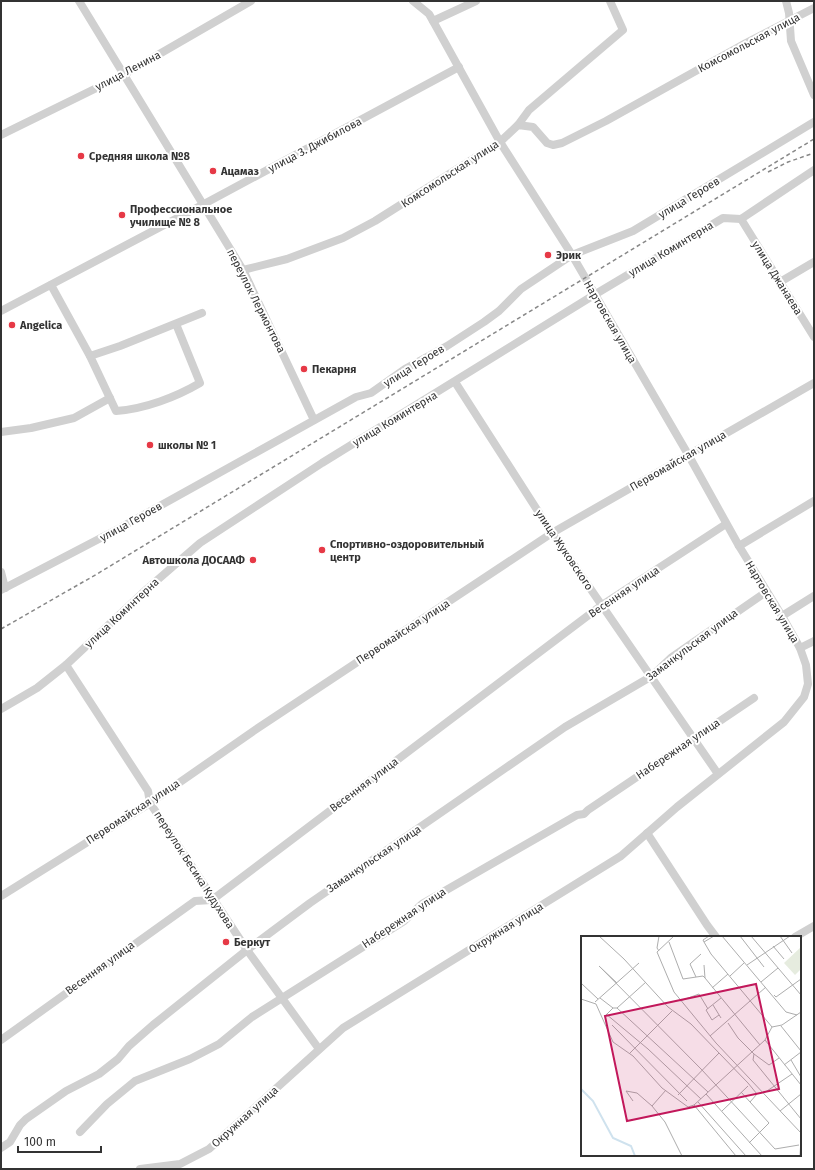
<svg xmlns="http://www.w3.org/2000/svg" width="815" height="1170" viewBox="0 0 815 1170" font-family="'Fira Sans',sans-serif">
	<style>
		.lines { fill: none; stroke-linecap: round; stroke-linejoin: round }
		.minor { stroke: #d0d0d0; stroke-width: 8 }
		.rail { stroke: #888; stroke-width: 1.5; stroke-dasharray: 4 3; stroke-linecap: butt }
		.poi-dot { fill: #e63946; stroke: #fff; stroke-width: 1.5 }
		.labels { text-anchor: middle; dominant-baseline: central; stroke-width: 4; stroke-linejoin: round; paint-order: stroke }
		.street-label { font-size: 11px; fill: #333; stroke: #fff }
		.poi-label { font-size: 11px; font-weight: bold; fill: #333; stroke: #fff; text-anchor: start }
		.inset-river { fill: none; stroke: #cfe2ee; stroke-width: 2 }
		.inset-road { fill: none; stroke: #adadad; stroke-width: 1 }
		.view { fill: #c2185b; fill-opacity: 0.15; stroke: #c2185b; stroke-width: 2 }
		.inset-edge { fill: none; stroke: #333; stroke-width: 2 }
	</style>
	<rect width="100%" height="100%" fill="#fff"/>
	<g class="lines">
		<g class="minor">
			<path d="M79,1L243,270L314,420"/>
			<path d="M786,1L789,13L791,41L814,95"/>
			<path d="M433,21L476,1"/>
			<path d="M518,125L529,110L623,30L610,1"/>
			<path d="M1,135L123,75L251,1"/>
			<path d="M741,219L814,337"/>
			<path d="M243,270L287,259L343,238L375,221L500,142L518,125L533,127L547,143L553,145L562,143L606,121L746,43L814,8"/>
			<path d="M780,282L814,262"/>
			<path d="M51,285L90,356L116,411C145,409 176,397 200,383L176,324"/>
			<path d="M1,311L204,204L459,67"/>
			<path d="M90,356L120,346L202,313"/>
			<path d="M455,382L552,533L718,774"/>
			<path d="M1,432L31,428L74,418L110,398"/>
			<path d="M739,546L814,501"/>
			<path d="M1,572L5,588"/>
			<path d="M1,590L120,528L356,397L371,393L405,369L447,346L484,322L499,311L521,289L572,255L633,231L814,122"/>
			<path d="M782,616L814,596"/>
			<path d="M800,648L814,641"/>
			<path d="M66,665L148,791L150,803L247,950L319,1049"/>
			<path d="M1,709L37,688L66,665L147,589L200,543L322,463L594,295L723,218L741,219L814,170"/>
			<path d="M647,833L707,925L716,937"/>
			<path d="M1,896L150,803L255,730L552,533L814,383"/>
			<path d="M795,937L814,926"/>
			<path d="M1,1040L195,901L212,900L602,605L726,524"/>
			<path d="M80,1132L107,1104L135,1081L190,1059L219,1044L252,1017L404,921L422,904L577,815L584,814L588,810L754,698"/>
			<path d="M1,1148L10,1142L20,1125L26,1119L66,1091L99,1074L118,1059L129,1046L153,1025L247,950L310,903L565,727L652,676L672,657L766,592"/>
			<path d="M140,1169L180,1164L209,1149L343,1028L621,856L677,807L784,722L804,697L808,684L806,665L800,648L782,616L739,546L689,456L572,255L500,142L433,21L429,14L413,1"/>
		</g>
		<g class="rail">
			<path d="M768,172L788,162L814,153"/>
			<path d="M1,629L97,574L814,139"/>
		</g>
	</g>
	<g class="poi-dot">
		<circle cx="81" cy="156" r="4"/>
		<circle cx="213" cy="171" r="4"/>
		<circle cx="122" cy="215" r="4"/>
		<circle cx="548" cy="255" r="4"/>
		<circle cx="12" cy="325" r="4"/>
		<circle cx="304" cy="369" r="4"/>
		<circle cx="150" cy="445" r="4"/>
		<circle cx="322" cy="550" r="4"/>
		<circle cx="253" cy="560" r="4"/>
		<circle cx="226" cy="942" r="4"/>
	</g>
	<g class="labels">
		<g class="street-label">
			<text transform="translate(749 43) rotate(-28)">Комсомольская улица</text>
			<text transform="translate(128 71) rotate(-28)">улица Ленина</text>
			<text transform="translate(315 145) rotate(-28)">улица З. Джибилова</text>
			<text transform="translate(450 174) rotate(-33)">Комсомольская улица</text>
			<text transform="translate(689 198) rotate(-31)">улица Героев</text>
			<text transform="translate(671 249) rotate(-31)">улица Коминтерна</text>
			<text transform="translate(777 278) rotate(58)">улица Джанаева</text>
			<text transform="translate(256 301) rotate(63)">переулок Лермонтова</text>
			<text transform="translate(610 322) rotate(60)">Нартовская улица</text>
			<text transform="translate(414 366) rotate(-32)">улица Героев</text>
			<text transform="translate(395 419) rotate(-31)">улица Коминтерна</text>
			<text transform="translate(678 461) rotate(-30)">Первомайская улица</text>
			<text transform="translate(131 522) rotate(-29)">улица Героев</text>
			<text transform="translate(564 550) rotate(56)">улица Жуковского</text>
			<text transform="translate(624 592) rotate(-34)">Весенняя улица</text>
			<text transform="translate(772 602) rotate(59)">Нартовская улица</text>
			<text transform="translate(122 613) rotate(-43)">улица Коминтерна</text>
			<text transform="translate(403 632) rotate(-33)">Первомайская улица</text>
			<text transform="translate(692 645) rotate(-37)">Заманкульская улица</text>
			<text transform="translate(678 749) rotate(-34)">Набережная улица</text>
			<text transform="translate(364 785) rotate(-37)">Весенняя улица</text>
			<text transform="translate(133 812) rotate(-33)">Первомайская улица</text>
			<text transform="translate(374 859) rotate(-34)">Заманкульская улица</text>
			<text transform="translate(194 870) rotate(57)">переулок Бесика Кудухова</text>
			<text transform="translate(404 918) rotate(-34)">Набережная улица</text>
			<text transform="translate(506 928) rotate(-32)">Окружная улица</text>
			<text transform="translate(100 968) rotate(-36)">Весенняя улица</text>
			<text transform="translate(245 1117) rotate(-42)">Окружная улица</text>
		</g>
		<g class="poi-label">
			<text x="89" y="156">Средняя школа №8</text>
			<text x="221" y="171">Ацамаз</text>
			<text x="130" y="209">Профессиональное<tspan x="130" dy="13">училище № 8</tspan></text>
			<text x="556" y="255">Эрик</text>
			<text x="20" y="325">Angelica</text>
			<text x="312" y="369">Пекарня</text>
			<text x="158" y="445">школы № 1</text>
			<text x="330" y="544">Спортивно-оздоровительный<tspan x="330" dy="13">центр</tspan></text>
			<text x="245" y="560" text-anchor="end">Автошкола ДОСААФ</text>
			<text x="234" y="942">Беркут</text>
		</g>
	</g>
	<g transform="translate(581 936)">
		<rect width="220" height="220" fill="#fff"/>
		<path d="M220,11V33L214,39L203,27Z" fill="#e6ecdf"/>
		<path class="inset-river" d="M0,153L12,165L32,202L50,210L54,220"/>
		<path class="inset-road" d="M18,0L43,23L87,71L110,88L167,147L176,158L169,166M78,0L76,12L78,15M93,0L76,16L93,56L135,107L220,197M128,0L122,4L123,6L133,0M141,0L205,76L216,79M159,0L183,31M170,0L220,59M199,0L211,17M88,6L102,43L122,40L124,42M123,6L130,18L191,91M192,10L203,23M123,29L124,42M166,29L209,0M149,40L163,27M115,41L109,28L120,18M124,42L179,109M180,46L197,32M36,47L18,30L121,134L194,213M1,48L17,63M131,52L147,38M193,59L195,61L220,43M19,62L32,72M0,63L15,68L32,106L52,120L81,152L107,171L113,169L184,104L191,91M99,65L118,58L127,73M14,66L58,27M132,69L140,82M36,72L127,156M25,78L67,113L120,163M25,79L32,72H36L65,46M138,79L131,84L125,74L140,62M147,87L157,102L173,118L172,124L220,183M31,89L106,165M200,90L220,115M191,91L201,89L220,76M129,100L185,51M184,104L220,149M48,118L91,75M173,118L188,129L198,122M210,124L220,141M203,129L220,116M85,154L71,170L84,186L101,220M160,156L188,187L168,207M183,157L211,138M125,158L181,220M97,159L138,117M52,165L45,155L56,157L71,170M117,166L165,220M113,169L155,220M141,175L167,150M199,175L220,158M194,213L218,209M219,220L220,202"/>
		<path class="view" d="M175,48L198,153L46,185L24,80Z"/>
		<rect width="220" height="220" class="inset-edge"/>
	</g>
	<rect width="815" height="1170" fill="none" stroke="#333333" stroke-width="4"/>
	<path d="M18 1146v6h83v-6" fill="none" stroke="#333333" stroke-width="2"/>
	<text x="24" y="1146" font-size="12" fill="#333333" stroke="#ffffff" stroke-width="3" paint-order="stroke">100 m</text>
</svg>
